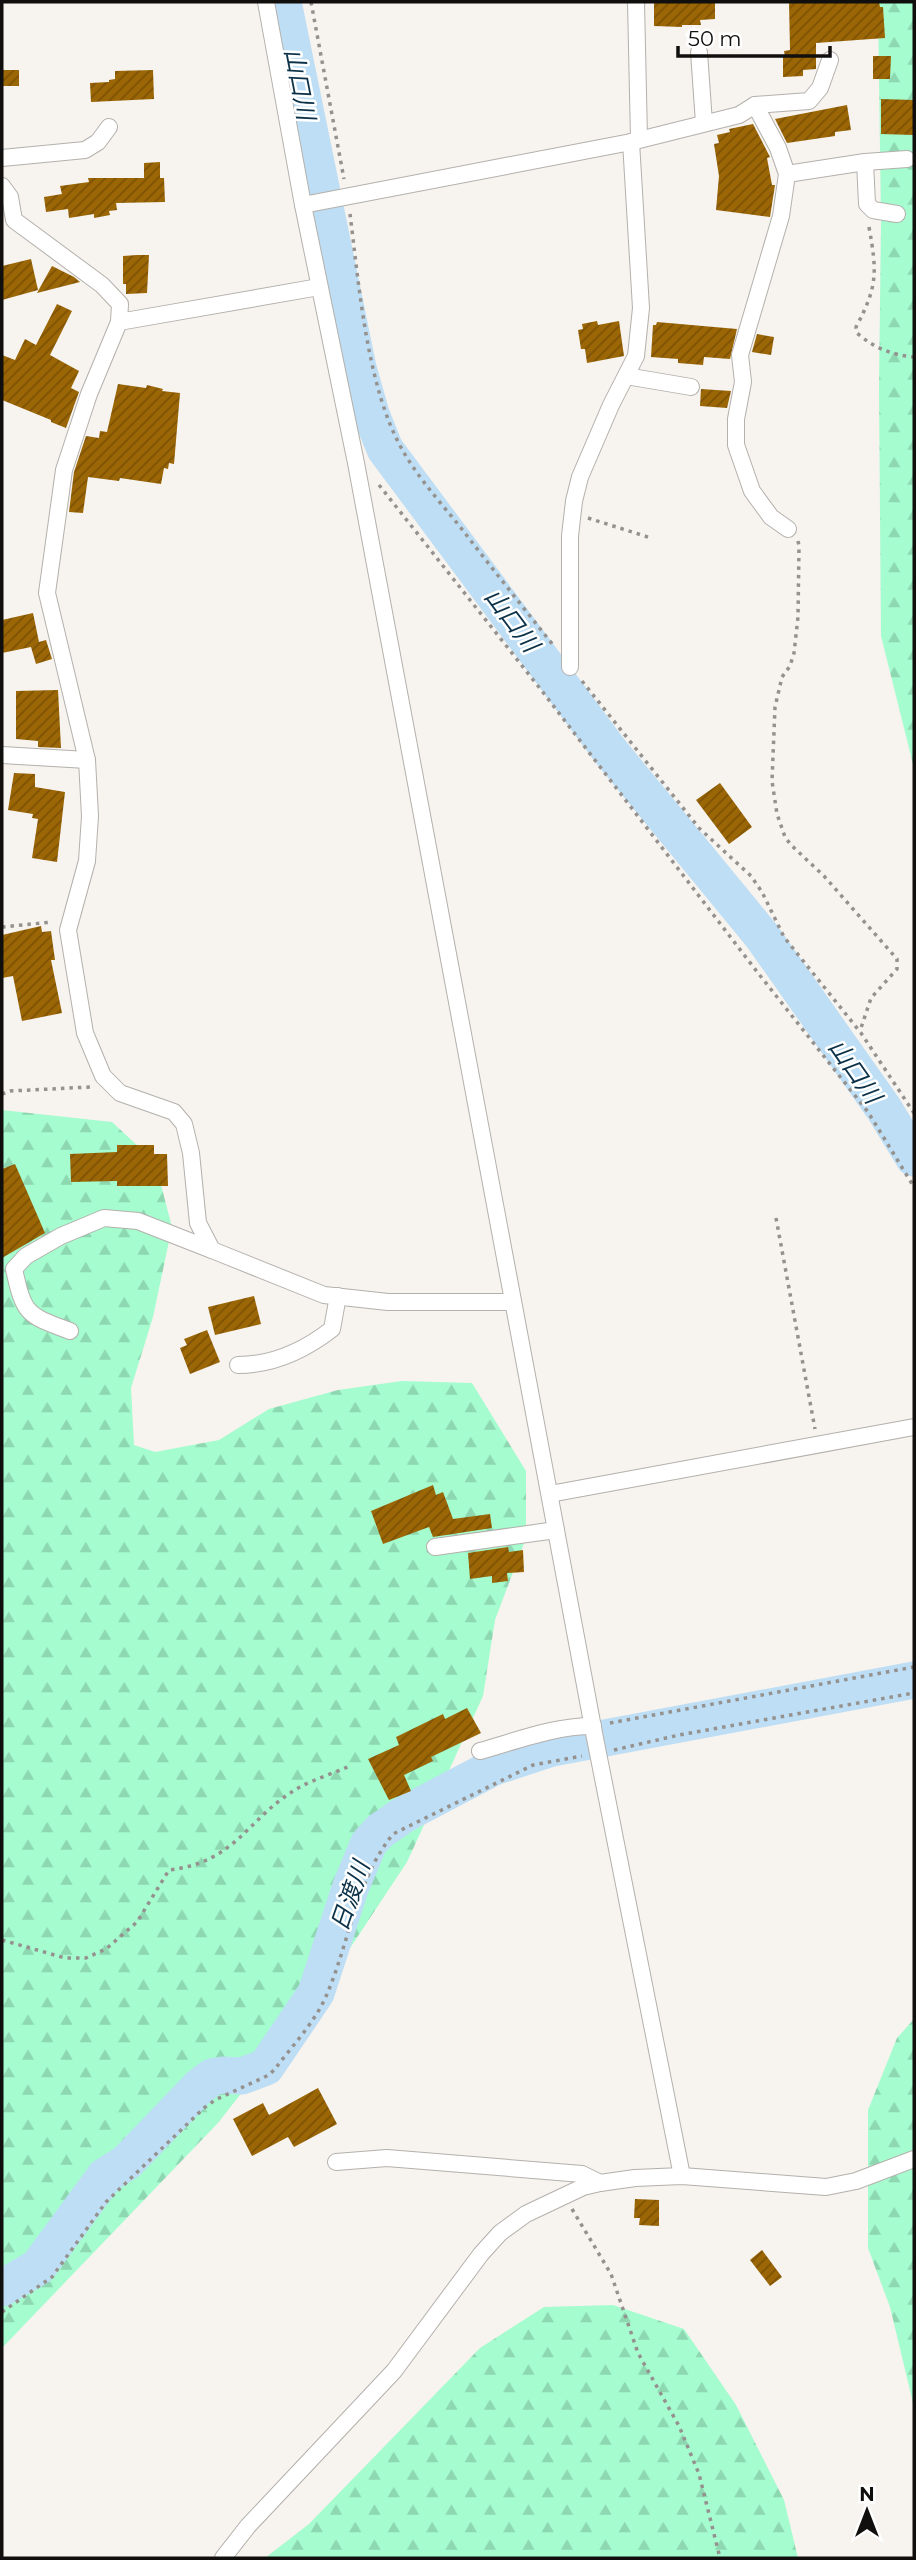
<svg xmlns="http://www.w3.org/2000/svg" width="916" height="2560" viewBox="0 0 916 2560" font-family="Montserrat,'Noto Sans JP',sans-serif">
	<style>
		.forest { fill: url(#forest-firs) }
		.lines { fill: none; stroke-linecap: round; stroke-linejoin: round }
		.river { stroke: #bddef4; stroke-width: 37 }
		.building { fill: url(#building-hatch) }
		.minor-casing { stroke: #b4b0ac; stroke-width: 18 }
		.path { stroke: #95918e; stroke-width: 3.5; stroke-dasharray: 3.5 5; stroke-linecap: butt }
		.minor { stroke: #fff; stroke-width: 16 }
		.labels { text-anchor: middle; dominant-baseline: central; stroke-width: 5; stroke-linejoin: round; paint-order: stroke }
		.water-label { font-size: 24px; font-style: italic; fill: #0c3249; stroke: #fff }
	</style>
	<defs>
		<pattern id="forest-firs" width="22" height="20" patternUnits="userSpaceOnUse" patternTransform="scale(1.75)"><rect width="22" height="20" fill="#a5fccf"/><path d="M5 1l3.5 6h-7zM16 11l3.5 6h-7z" fill="#8dd7b1"/></pattern>
		<pattern id="building-hatch" width="6" height="6" patternUnits="userSpaceOnUse" patternTransform="scale(1.75)"><rect width="6" height="6" fill="#9b6605"/><path d="M-1 1l2-2M0 6l6-6M5 7l2-2" fill="none" stroke="#7d5205"/></pattern>
	</defs>
	<rect width="100%" height="100%" fill="#f7f3ee"/>
	<g class="forest">
		<path d="M878,2H914V768L881,636L879,389L881,221Z"/>
		<path d="M2,1110L112,1122L155,1162L172,1227L153,1317L131,1388L134,1445L155,1452L219,1440L269,1409L338,1390L402,1381L472,1383L526,1471V1538L495,1620L483,1696L407,1862L317,1998L217,2124L2,2348Z"/>
		<path d="M914,2019V2407L890,2307L868,2248V2110L897,2038Z"/>
		<path d="M613,2305L684,2329L736,2405L784,2500L798,2558H265L309,2524L480,2348L544,2307Z"/>
	</g>
	<g class="lines">
		<g class="river">
			<path d="M283,2L358,368L371,414L385,449L610,751L762,936L884,1109L914,1158"/>
			<path d="M2,2288L38,2267L105,2176L127,2162L199,2087L212,2077L223,2075L242,2076L266,2067L316,1993L351,1886L369,1843L380,1831L403,1815L494,1767L552,1748L914,1680"/>
		</g>
	</g>
	<g class="building">
		<path d="M654,2H715V19L700,20L701,25H682V27L654,26Z"/>
		<path d="M789,2H879L880,7H883L885,38L816,43V69L803,70V76L783,77V57H785L784,51L790,50Z"/>
		<path d="M873,56H891L890,79H873Z"/>
		<rect x="2" y="70" width="17" height="16"/>
		<path d="M153,70L154,99L91,102L90,83L109,82V80L115,79V71Z"/>
		<path d="M881,99L914,100V135L881,134Z"/>
		<path d="M847,105L851,130L835,132V136L787,143L775,119Z"/>
		<path d="M753,124L770,157L767,158L772,185H775L770,217L716,210L719,176L714,144L719,143L717,135L730,132L729,129Z"/>
		<path d="M160,162V178H164L165,202L116,203L117,210L109,211L110,215L94,218V214L69,218L68,209L46,212L44,197L62,194L60,186L89,182L88,178H144V163Z"/>
		<path d="M137,255H149L147,293L126,294V284H123V256Z"/>
		<path d="M31,259L38,290L2,300V266Z"/>
		<path d="M52,266L74,277L80,282L37,293Z"/>
		<path d="M57,304L72,311L50,355L79,371L71,388L79,392L66,428L51,422V420L2,400V355L15,360L25,339L36,345Z"/>
		<path d="M597,321L598,325L619,321L624,356L587,363L585,349H581L578,330L583,329L582,324Z"/>
		<path d="M657,322L737,329L730,359L704,357L703,365L678,363V359L651,357L653,325H656Z"/>
		<path d="M757,334L774,337L771,355L752,352Z"/>
		<path d="M118,384L146,388L147,385L163,389L162,391L180,393L174,464L169,463L168,469L164,468L161,484L120,478L119,481L88,477L83,513L69,512L74,472L86,436L99,438L100,431L107,432Z"/>
		<path d="M701,389L731,391L727,408L700,406Z"/>
		<path d="M33,613L39,642L46,640L52,659L36,664L31,647L2,653V620Z"/>
		<path d="M58,690L61,748L38,747V741L16,739V691Z"/>
		<path d="M14,773L35,774V787L65,792L57,862L32,858L38,819L32,818L33,814L8,810Z"/>
		<path d="M720,783L752,827L729,844L696,800Z"/>
		<path d="M41,926L42,932L51,931L55,960H51L62,1013L22,1021L13,976L2,978V935Z"/>
		<path d="M117,1145H154V1154H167L168,1186H117V1181L71,1182L70,1154L117,1152Z"/>
		<path d="M15,1164L45,1233L2,1258V1169Z"/>
		<path d="M254,1296L261,1324L215,1335L208,1307Z"/>
		<path d="M207,1330L220,1362L190,1374L180,1348L187,1345L184,1339Z"/>
		<path d="M433,1485L436,1495L443,1492L453,1519L490,1514L492,1528L433,1537L429,1527L383,1544L371,1511Z"/>
		<path d="M508,1547L509,1552L523,1550L524,1572L507,1573L508,1581L492,1583V1576L470,1579L468,1553Z"/>
		<path d="M467,1708L481,1733L431,1757L433,1761L404,1775L411,1791L389,1800L368,1759L399,1745L396,1737L443,1714L445,1719Z"/>
		<path d="M318,2088L337,2124L294,2147L288,2137L252,2156L233,2119L263,2103L269,2115Z"/>
		<path d="M635,2199L659,2200V2226L639,2225L640,2218H634Z"/>
		<path d="M762,2250L782,2277L770,2286L750,2260Z"/>
	</g>
	<g class="lines">
		<defs>
			<g id="minor">
				<path d="M266,2L303,205L356,463L594,1733L682,2176"/>
				<path d="M636,2L639,139"/>
				<path d="M699,52L704,123"/>
				<path d="M755,105L778,148L787,174L781,216L740,355L743,382L736,419V445L752,491L771,517L788,529"/>
				<path d="M2,158L85,150L98,142L109,127"/>
				<path d="M865,162L867,204L873,210L897,214"/>
				<path d="M787,174L865,162L907,159"/>
				<path d="M2,186L10,197L14,220L102,285L120,304L119,322L89,394L64,470L47,593L87,760L90,816L87,861L68,930L85,1033L103,1076L120,1093L174,1112L184,1124L191,1153L198,1223L212,1250L324,1295L388,1302H513"/>
				<path d="M303,205L631,142L739,115L755,105L809,101L820,88L830,60"/>
				<path d="M119,322L319,287"/>
				<path d="M626,376L691,387"/>
				<path d="M570,667V536L574,501L580,477L611,405L636,356L641,308L631,142"/>
				<path d="M2,755L87,760"/>
				<path d="M70,1331C27,1315 24,1315 14,1269L26,1256L61,1236L104,1218L138,1221L212,1250"/>
				<path d="M238,1365C272,1365 305,1350 332,1329L338,1296"/>
				<path d="M550,1494L914,1427"/>
				<path d="M435,1547L556,1530"/>
				<path d="M480,1751C516,1741 554,1726 593,1726"/>
				<path d="M336,2162L387,2158L582,2174L600,2183"/>
				<path d="M223,2558L248,2526L394,2371L481,2254L500,2233L526,2214L583,2187L600,2183L635,2178L682,2176L826,2187L856,2181L914,2159"/>
			</g>
		</defs>
		<use href="#minor" class="minor-casing"/>
		<g class="path">
			<path d="M311,2L344,179"/>
			<path d="M350,214C359,285 367,389 403,451C419,479 441,503 461,528C491,567 522,606 553,645"/>
			<path d="M869,227C877,272 878,286 856,327L857,333C874,348 892,355 914,357"/>
			<path d="M379,485L542,691L758,973L868,1112L914,1187"/>
			<path d="M588,518L651,538"/>
			<path d="M798,541L799,546L798,617L794,653L790,666L782,677L775,707L772,781L777,814L785,837L791,845L824,876L897,959V969L871,998L860,1031"/>
			<path d="M582,681L699,828L751,876L762,892L784,937L861,1033L914,1113"/>
			<path d="M2,927L52,922"/>
			<path d="M2,1094L10,1091L90,1087"/>
			<path d="M776,1218L815,1429"/>
			<path d="M610,1723L914,1667"/>
			<path d="M614,1750L679,1735L914,1693"/>
			<path d="M2,1940L65,1958H86L106,1949L137,1922L169,1870C238,1862 248,1816 300,1787C315,1779 334,1773 350,1766"/>
			<path d="M572,2209L611,2274L638,2353L679,2426L699,2474L720,2558"/>
			<path d="M2,2312L52,2277L106,2202L204,2108L215,2100L269,2075L275,2069C292,2046 316,2021 327,1994C350,1940 356,1880 393,1834L533,1765L582,1756"/>
		</g>
		<use href="#minor" class="minor"/>
	</g>
	<g class="labels">
		<g class="water-label">
			<text transform="translate(300 84) rotate(79)">山口川</text>
			<text transform="translate(512 620) rotate(53)">山口川</text>
			<text transform="translate(855 1071) rotate(55)">山口川</text>
			<text transform="translate(350 1896) rotate(-71)">日渡川</text>
		</g>
	</g>
	<rect width="916" height="2560" fill="none" stroke="#110f0e" stroke-width="7"/>
	<g transform="translate(867 2511)" stroke="#ffffff" stroke-width="5" paint-order="stroke">
	<path d="M0-5L12 26L0 18L-12 26Z" fill="#110f0e"/>
	<text y="-10" font-size="19" font-weight="bold" text-anchor="middle" fill="#110f0e">N</text>
	</g>
	<path d="M678 46v10h152v-10" fill="none" stroke="#110f0e" stroke-width="3.5"/>
	<text x="688" y="46" font-size="21" fill="#110f0e" stroke="#ffffff" stroke-width="5" paint-order="stroke">50 m</text>
</svg>
